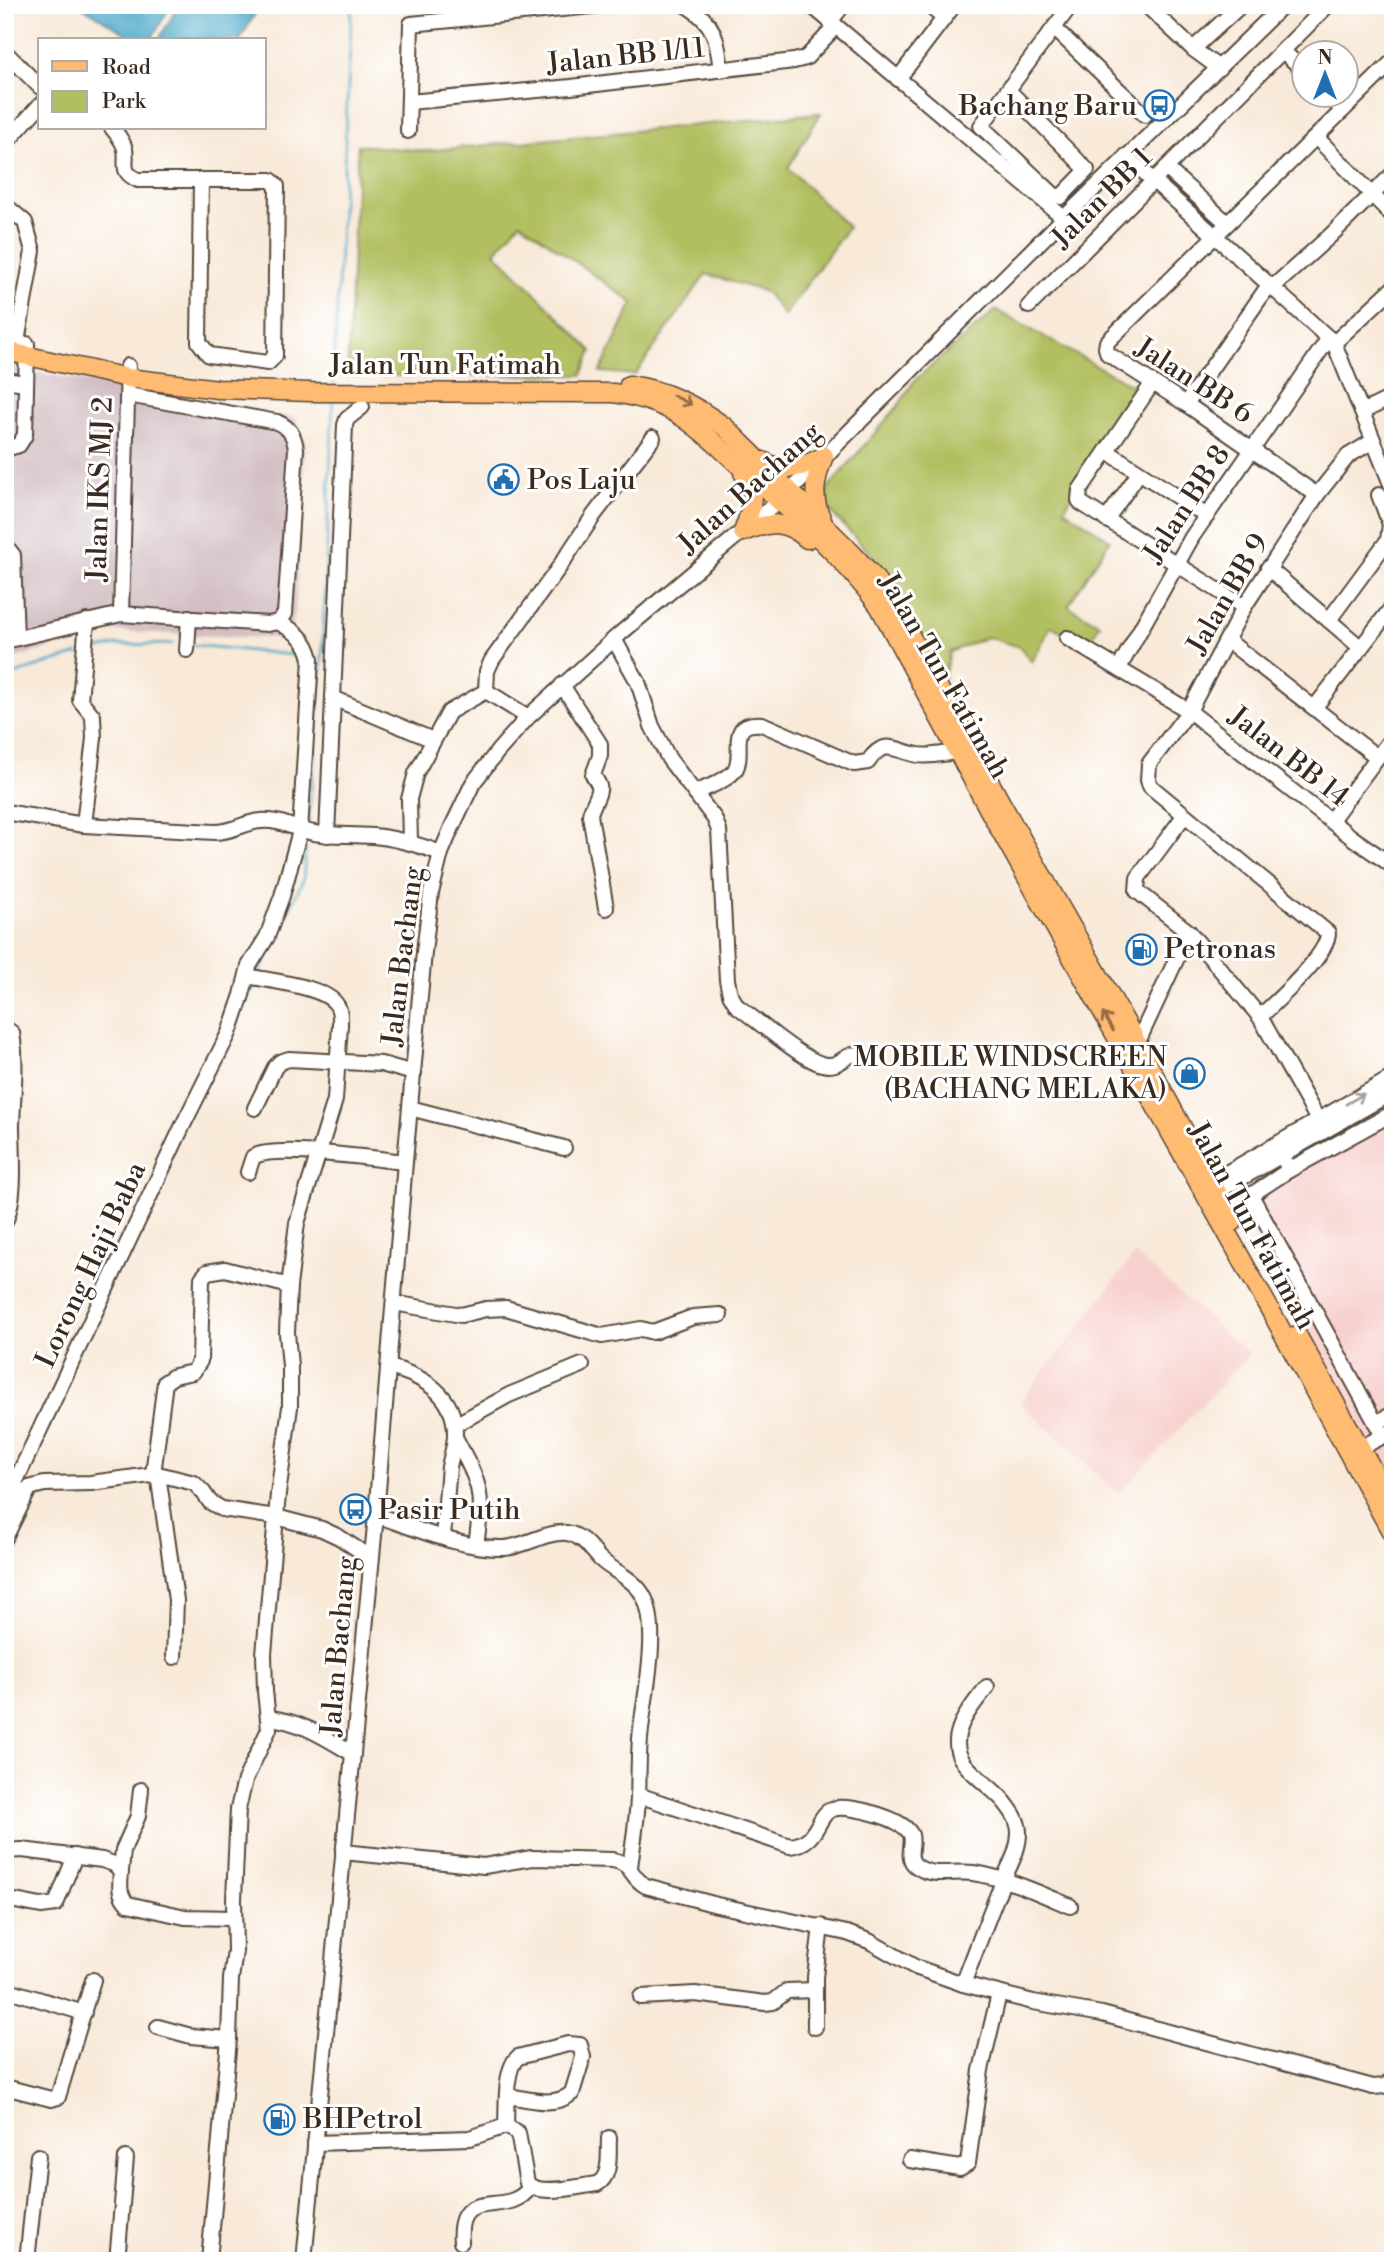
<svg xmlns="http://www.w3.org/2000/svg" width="1398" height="2266" viewBox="0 0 1398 2266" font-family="'Libre Bodoni',serif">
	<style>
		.built { fill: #f7d0cd }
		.industrial { fill: #d2bec3 }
		.green { fill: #b2bf61; stroke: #767440; stroke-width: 2 }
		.water { fill: #49a8c8; stroke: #426973; stroke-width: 2 }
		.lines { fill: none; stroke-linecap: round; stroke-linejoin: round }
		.stream { stroke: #49a8c8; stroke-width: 2.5 }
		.minor-casing { stroke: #57473a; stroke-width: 18 }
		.major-casing { stroke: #57473a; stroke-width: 21 }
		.minor { stroke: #fff; stroke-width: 14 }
		.major { stroke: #febb71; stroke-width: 18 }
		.oneway { stroke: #936b43 }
		.oneway2 { stroke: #a79f9a }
		.labels { text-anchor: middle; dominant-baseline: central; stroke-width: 6; stroke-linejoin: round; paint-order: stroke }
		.street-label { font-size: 28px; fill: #3b2a1e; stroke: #fff }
		.poi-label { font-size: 28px; fill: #3b2a1e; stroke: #fff; text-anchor: start }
	</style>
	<rect width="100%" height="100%" fill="#fff"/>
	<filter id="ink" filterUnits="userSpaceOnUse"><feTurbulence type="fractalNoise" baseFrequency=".0143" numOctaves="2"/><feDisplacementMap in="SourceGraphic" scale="14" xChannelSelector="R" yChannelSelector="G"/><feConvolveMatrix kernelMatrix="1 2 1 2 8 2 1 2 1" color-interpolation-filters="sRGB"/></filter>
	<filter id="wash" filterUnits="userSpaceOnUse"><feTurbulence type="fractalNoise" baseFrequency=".00686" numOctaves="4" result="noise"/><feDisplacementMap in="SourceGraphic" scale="28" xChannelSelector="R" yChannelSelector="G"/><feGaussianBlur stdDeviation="1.57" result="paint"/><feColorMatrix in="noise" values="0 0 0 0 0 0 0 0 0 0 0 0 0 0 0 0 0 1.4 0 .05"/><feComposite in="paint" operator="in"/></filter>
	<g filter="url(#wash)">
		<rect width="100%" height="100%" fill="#f8e9d8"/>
		<g class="built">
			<path d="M1393,1106V1487L1231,1195Z"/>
			<path d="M1135,1254L1249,1354L1119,1494L1020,1403Z"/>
		</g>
		<path class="industrial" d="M5,367L295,418L305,440L295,614L287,636L266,638L106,631L5,661Z"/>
		<g class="green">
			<path d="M821,113L788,168L848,227L784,316L766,292L706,274L635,375L600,372L633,303L520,222L495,252L592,351L582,375L347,376L358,145L426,151Z"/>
			<path d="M996,310L1140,390L1064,509L1110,540L1068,606L1100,624L1086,647L1051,626L1032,662L1020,647L987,637L950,652L944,678L877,561L828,509L827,489L899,405L914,381Z"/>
		</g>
		<g class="water">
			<path d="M79,5H171L151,40H136Z"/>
			<path d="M179,5H260L240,40H158Z"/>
		</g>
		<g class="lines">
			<g class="stream">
				<path d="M333,387L352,5"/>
				<path d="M194,645L302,656"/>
				<path d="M88,652L116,645L172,644"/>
				<path d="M5,677L78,654"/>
				<path d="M5,805L54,803"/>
				<path d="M308,827L322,661L333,400"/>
				<path d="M259,974L303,880L306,844"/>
				<path d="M249,996L255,983"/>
				<path d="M5,1520L13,1504"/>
			</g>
		</g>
	</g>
	<g filter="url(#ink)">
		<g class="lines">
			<defs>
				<g id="minor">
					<path d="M686,5C715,23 717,38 721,70"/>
					<path d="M811,5L1064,218"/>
					<path d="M928,5L944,18"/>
					<path d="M1146,5L1193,49L1219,68"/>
					<path d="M830,22L843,5"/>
					<path d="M1054,28L1145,115"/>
					<path d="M1193,49L1241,5"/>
					<path d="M1283,51L1304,71"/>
					<path d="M5,52L40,87"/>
					<path d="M898,79L954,5"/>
					<path d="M1008,90L1087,170L1061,197L1054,195L981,126C1011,86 1041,45 1071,5"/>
					<path d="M1327,94L1343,110"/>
					<path d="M409,102L571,87L794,61L806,58L836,26"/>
					<path d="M112,128C117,134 123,141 125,149C128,165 119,171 138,180H271L277,186L275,356L268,363L209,355L199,342L201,180"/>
					<path d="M408,131L411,24L602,5"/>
					<path d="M1316,137L1393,216"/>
					<path d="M5,144L40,105"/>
					<path d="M1126,156L1334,343L1393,489"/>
					<path d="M1166,168L1227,223"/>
					<path d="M5,205L25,222L33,251L17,342"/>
					<path d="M1272,288L1330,236L1393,174"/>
					<path d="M1029,306L1328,5"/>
					<path d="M1334,343L1393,288"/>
					<path d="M5,380L25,383"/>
					<path d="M1152,384L1080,490L1079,500L1081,503L1244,607"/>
					<path d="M1186,404L1269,285"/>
					<path d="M1362,412L1393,397"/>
					<path d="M5,449L19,445L25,435L27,344"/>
					<path d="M1108,452L1207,516"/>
					<path d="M1317,495L1186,404L1108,354L1106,348L1107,342L1393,61"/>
					<path d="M1106,520L1139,473"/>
					<path d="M5,545L13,555L16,638"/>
					<path d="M1268,568L1360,647"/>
					<path d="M121,614L128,366"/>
					<path d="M1329,620L1388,540L1390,524L1379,495"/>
					<path d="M1067,638L1189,711L1354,839L1393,866"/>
					<path d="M614,639L638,682L652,726L669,759L714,818L719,830L727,980L730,994L737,1006C757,1020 801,1059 822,1064C845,1070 845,1045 866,1059"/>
					<path d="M5,641L121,614L268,624L278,622L285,614L296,449C294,435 290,428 277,422L128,395"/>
					<path d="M1228,641L1377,757"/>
					<path d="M187,650L189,617"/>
					<path d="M1119,668L1192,537L1329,338"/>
					<path d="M562,685L600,744V756L593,775C595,779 598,782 599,786C601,794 591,806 590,815L606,908"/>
					<path d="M333,698L433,740"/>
					<path d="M1315,707L1393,606"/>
					<path d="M528,717L486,691L487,671L492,660L558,569L594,515L653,438"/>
					<path d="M695,793C707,787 727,781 735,770C746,752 725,721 762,724L854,764L868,762C884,737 895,751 918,755C931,757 945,753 958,752"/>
					<path d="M5,812L84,825L215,832C234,832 244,822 261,821C280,819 296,830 314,833C334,836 353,834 373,836C397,838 419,845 441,853"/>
					<path d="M1184,816L1138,878L1137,891L1189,932L1260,1017L1318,1120"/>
					<path d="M1331,820L1393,736"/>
					<path d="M84,825L94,738L93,716L80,700L87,621"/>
					<path d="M327,835L345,425L347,419L362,407"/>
					<path d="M410,842L409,799L416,773L449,712L486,691"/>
					<path d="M1260,1017C1277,1000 1328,956 1328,933L1150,786L1148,780L1149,764L1189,711L1244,607L1317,495L1348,456L1373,441"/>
					<path d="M5,1028L12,1033C17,1064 13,1094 12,1125C12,1153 17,1196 5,1222"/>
					<path d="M1137,1044L1189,932"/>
					<path d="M255,1108L275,1067L280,1062L289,1059L381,1064L414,1073"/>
					<path d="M410,1108L564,1148"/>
					<path d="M1282,1155L1289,1170L1251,1195L1383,1436"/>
					<path d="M1289,1170L1393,1113"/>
					<path d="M248,1172L253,1157C274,1144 376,1159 405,1162"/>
					<path d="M1204,1186L1393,1077"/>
					<path d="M1208,1197L1393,1092"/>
					<path d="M394,1303L461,1315L486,1309L506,1308L602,1336L641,1329L653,1332L693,1317L720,1315"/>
					<path d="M389,1367C423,1376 456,1395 455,1435C455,1445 451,1456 449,1467C447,1490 445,1514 443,1537"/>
					<path d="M1376,1423L1393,1414"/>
					<path d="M455,1425L509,1395L582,1365"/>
					<path d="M456,1439C481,1487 484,1491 476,1545"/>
					<path d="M1360,1448L1393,1431"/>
					<path d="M153,1474L165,1382L174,1376L193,1372L200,1361L202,1278L207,1272L225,1269L289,1286"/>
					<path d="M158,1474L176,1600L174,1657"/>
					<path d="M6,1502L29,1488L44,1484L91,1483L158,1474L194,1483L203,1492L210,1502L222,1509L276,1517L322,1529L339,1537L371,1558"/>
					<path d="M5,1504L184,1123L229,1033L242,995L249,966L267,937L282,896L300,831L311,659C307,639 295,631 278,622"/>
					<path d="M376,1515C415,1528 464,1550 505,1548C526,1546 546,1531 567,1533C583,1536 590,1548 600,1559C614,1572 635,1579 644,1597C660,1628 645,1694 641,1729C638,1752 639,1775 638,1798C637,1821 633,1844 630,1867"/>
					<path d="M5,1538L29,1489"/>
					<path d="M269,1718C301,1721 326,1738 353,1754"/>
					<path d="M638,1795L790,1846C822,1843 815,1810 837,1808C853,1806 904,1818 911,1835C914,1844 906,1857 915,1865C931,1879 955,1870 973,1873C1007,1878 1039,1893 1070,1906"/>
					<path d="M5,1851L22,1850L102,1860L114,1864L121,1871C120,1885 118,1894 128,1904L185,1917L234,1918"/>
					<path d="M343,1852L484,1866L532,1858L613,1860C634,1864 630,1878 646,1886L717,1905L847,1933L869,1941L915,1967L963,1984L1033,2002L1102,2014L1373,2087L1386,2086L1393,2078"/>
					<path d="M121,1871L123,1850L138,1816L141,1790"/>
					<path d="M5,1899L41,1906L56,1904L75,1856"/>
					<path d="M963,1984C976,1951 988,1917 1002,1884C1008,1867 1019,1852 1019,1833C1019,1820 1011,1810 1003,1800C991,1787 975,1777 964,1763C944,1737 971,1707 987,1687"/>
					<path d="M5,1989L84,2013"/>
					<path d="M641,1997L695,1994L765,2003L773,2002L787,1991L815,1990"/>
					<path d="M158,2027L191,2036L229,2039"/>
					<path d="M815,2027V1977L821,1926"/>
					<path d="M5,2087L51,2099L58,2097L93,1980"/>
					<path d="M506,2126C507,2108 504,2069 518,2057L568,2044L580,2045L583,2057L572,2093C555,2108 528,2099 508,2096"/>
					<path d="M315,2143L470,2138L506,2126L518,2133L527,2183C539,2197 579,2186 597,2184C612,2176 608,2154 609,2138"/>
					<path d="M910,2160L960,2168L968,2163L981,2070L999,1994"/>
					<path d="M461,2242C456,2182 508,2221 530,2187"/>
					<path d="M27,2261L38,2156"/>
					<path d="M117,2261L126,2158"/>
					<path d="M209,2261L229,2039L231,1979L235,1951L234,1899L238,1809L245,1780L269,1729L265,1691L264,1654L278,1494L290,1407V1366L287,1333L289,1286L297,1223L335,1100L340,1025C340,1018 341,1010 336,1004C324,986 268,981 248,976"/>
					<path d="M304,2261L376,1515L405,1162L424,952L431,893L441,853L452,827L473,783L498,751L528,717L621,633L789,492L1064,218L1283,5"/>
				</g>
				<g id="major">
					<path d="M5,351L128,378L218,389L311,392L613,393C636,396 658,402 679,415C702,429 720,448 740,466C790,510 840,553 879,606L989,810L1273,1315L1393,1535"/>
					<path d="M629,385C666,390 695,405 725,427L846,547L873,576L891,600L1000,801L1131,1032L1233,1222"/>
					<path d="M763,461C784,474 803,467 824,456"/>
					<path d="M822,520C811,497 815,479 824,456"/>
					<path d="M743,532C770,522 784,519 807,539"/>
					<path d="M743,532C751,511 758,492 743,473"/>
					<path d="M1297,1335L1393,1506"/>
				</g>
			</defs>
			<use href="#minor" class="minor-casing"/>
			<use href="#major" class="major-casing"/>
			<use href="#minor" class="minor"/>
			<use href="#major" class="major"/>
		</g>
		<defs><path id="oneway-shaft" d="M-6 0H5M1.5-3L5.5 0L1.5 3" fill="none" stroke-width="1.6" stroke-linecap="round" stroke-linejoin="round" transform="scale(1.75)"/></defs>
		<g class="oneway">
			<use href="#oneway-shaft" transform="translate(682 400) rotate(27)"/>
			<use href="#oneway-shaft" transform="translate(1108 1022) rotate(-120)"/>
		</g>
		<use class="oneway2" href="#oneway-shaft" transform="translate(1355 1099) rotate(-30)"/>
	</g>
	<defs>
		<symbol id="bus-ring" viewBox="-11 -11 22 22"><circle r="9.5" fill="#fff" stroke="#1f6fb2" stroke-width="1.5"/><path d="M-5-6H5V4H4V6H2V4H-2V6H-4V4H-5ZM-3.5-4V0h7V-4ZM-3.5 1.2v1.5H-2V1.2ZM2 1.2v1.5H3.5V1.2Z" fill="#1f6fb2"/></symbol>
		<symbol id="civic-ring" viewBox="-11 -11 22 22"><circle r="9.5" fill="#fff" stroke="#1f6fb2" stroke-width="1.5"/><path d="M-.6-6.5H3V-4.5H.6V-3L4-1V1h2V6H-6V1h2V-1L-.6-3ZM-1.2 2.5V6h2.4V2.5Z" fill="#1f6fb2"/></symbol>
		<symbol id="fuel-ring" viewBox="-11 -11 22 22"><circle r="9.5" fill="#fff" stroke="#1f6fb2" stroke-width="1.5"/><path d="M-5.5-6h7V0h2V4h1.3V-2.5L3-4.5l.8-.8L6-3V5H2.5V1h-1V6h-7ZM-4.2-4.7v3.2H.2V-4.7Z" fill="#1f6fb2"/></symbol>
		<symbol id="shop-ring" viewBox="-11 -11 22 22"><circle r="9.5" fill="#fff" stroke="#1f6fb2" stroke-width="1.5"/><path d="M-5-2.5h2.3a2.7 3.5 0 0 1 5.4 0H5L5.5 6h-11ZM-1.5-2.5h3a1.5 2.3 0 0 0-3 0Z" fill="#1f6fb2"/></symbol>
	</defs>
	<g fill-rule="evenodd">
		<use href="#bus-ring" x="1142" y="88" width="35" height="35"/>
		<use href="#civic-ring" x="486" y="462" width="35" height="35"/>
		<use href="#fuel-ring" x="1124" y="932" width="35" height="35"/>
		<use href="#shop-ring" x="1172" y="1056" width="35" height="35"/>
		<use href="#bus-ring" x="338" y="1492" width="35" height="35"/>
		<use href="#fuel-ring" x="262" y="2102" width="35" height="35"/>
	</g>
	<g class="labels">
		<g class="street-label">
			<text transform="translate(626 56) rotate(-6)">Jalan BB 1/11</text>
			<text transform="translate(1102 198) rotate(-45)">Jalan BB 1</text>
			<text x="445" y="365">Jalan Tun Fatimah</text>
			<text transform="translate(1194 381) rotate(33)">Jalan BB 6</text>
			<text transform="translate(750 488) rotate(-42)">Jalan Bachang</text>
			<text transform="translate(100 489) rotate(-88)">Jalan IKS MJ 2</text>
			<text transform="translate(1187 504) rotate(-57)">Jalan BB 8</text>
			<text transform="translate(1228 594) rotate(-60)">Jalan BB 9</text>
			<text transform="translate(944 676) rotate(60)">Jalan Tun Fatimah</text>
			<text transform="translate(1289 757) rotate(38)">Jalan BB 14</text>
			<text transform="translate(403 956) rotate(-83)">Jalan Bachang</text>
			<text transform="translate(1252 1226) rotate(61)">Jalan Tun Fatimah</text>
			<text transform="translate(91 1265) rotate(-65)">Lorong Haji Baba</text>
			<text transform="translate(339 1646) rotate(-85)">Jalan Bachang</text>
		</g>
		<g class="poi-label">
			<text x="1137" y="106" text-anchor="end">Bachang Baru</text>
			<text x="527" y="480">Pos Laju</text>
			<text x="1164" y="949">Petronas</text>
			<text x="1167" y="1057" text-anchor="end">MOBILE WINDSCREEN<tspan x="1167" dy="32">(BACHANG MELAKA)</tspan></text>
			<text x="378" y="1510">Pasir Putih</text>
			<text x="303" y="2119">BHPetrol</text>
		</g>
	</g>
	<rect width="1398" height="2266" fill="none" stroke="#fff" stroke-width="28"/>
	<rect x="38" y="38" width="228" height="91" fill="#ffffff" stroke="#b1aaa5" stroke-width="2"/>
	<rect x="52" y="61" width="35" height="10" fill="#febb71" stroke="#b1aaa5" stroke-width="2"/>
	<text x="102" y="74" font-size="21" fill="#3b2a1e">Road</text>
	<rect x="52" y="91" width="35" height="21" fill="#b2bf61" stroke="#b1aaa5" stroke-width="2"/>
	<text x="102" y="108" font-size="21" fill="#3b2a1e">Park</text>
	<g transform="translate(1325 74)"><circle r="33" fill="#ffffff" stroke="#b1aaa5" stroke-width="2"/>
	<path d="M0-5L12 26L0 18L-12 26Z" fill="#1f6fb2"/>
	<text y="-10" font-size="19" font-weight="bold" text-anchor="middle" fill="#3b2a1e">N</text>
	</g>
</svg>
